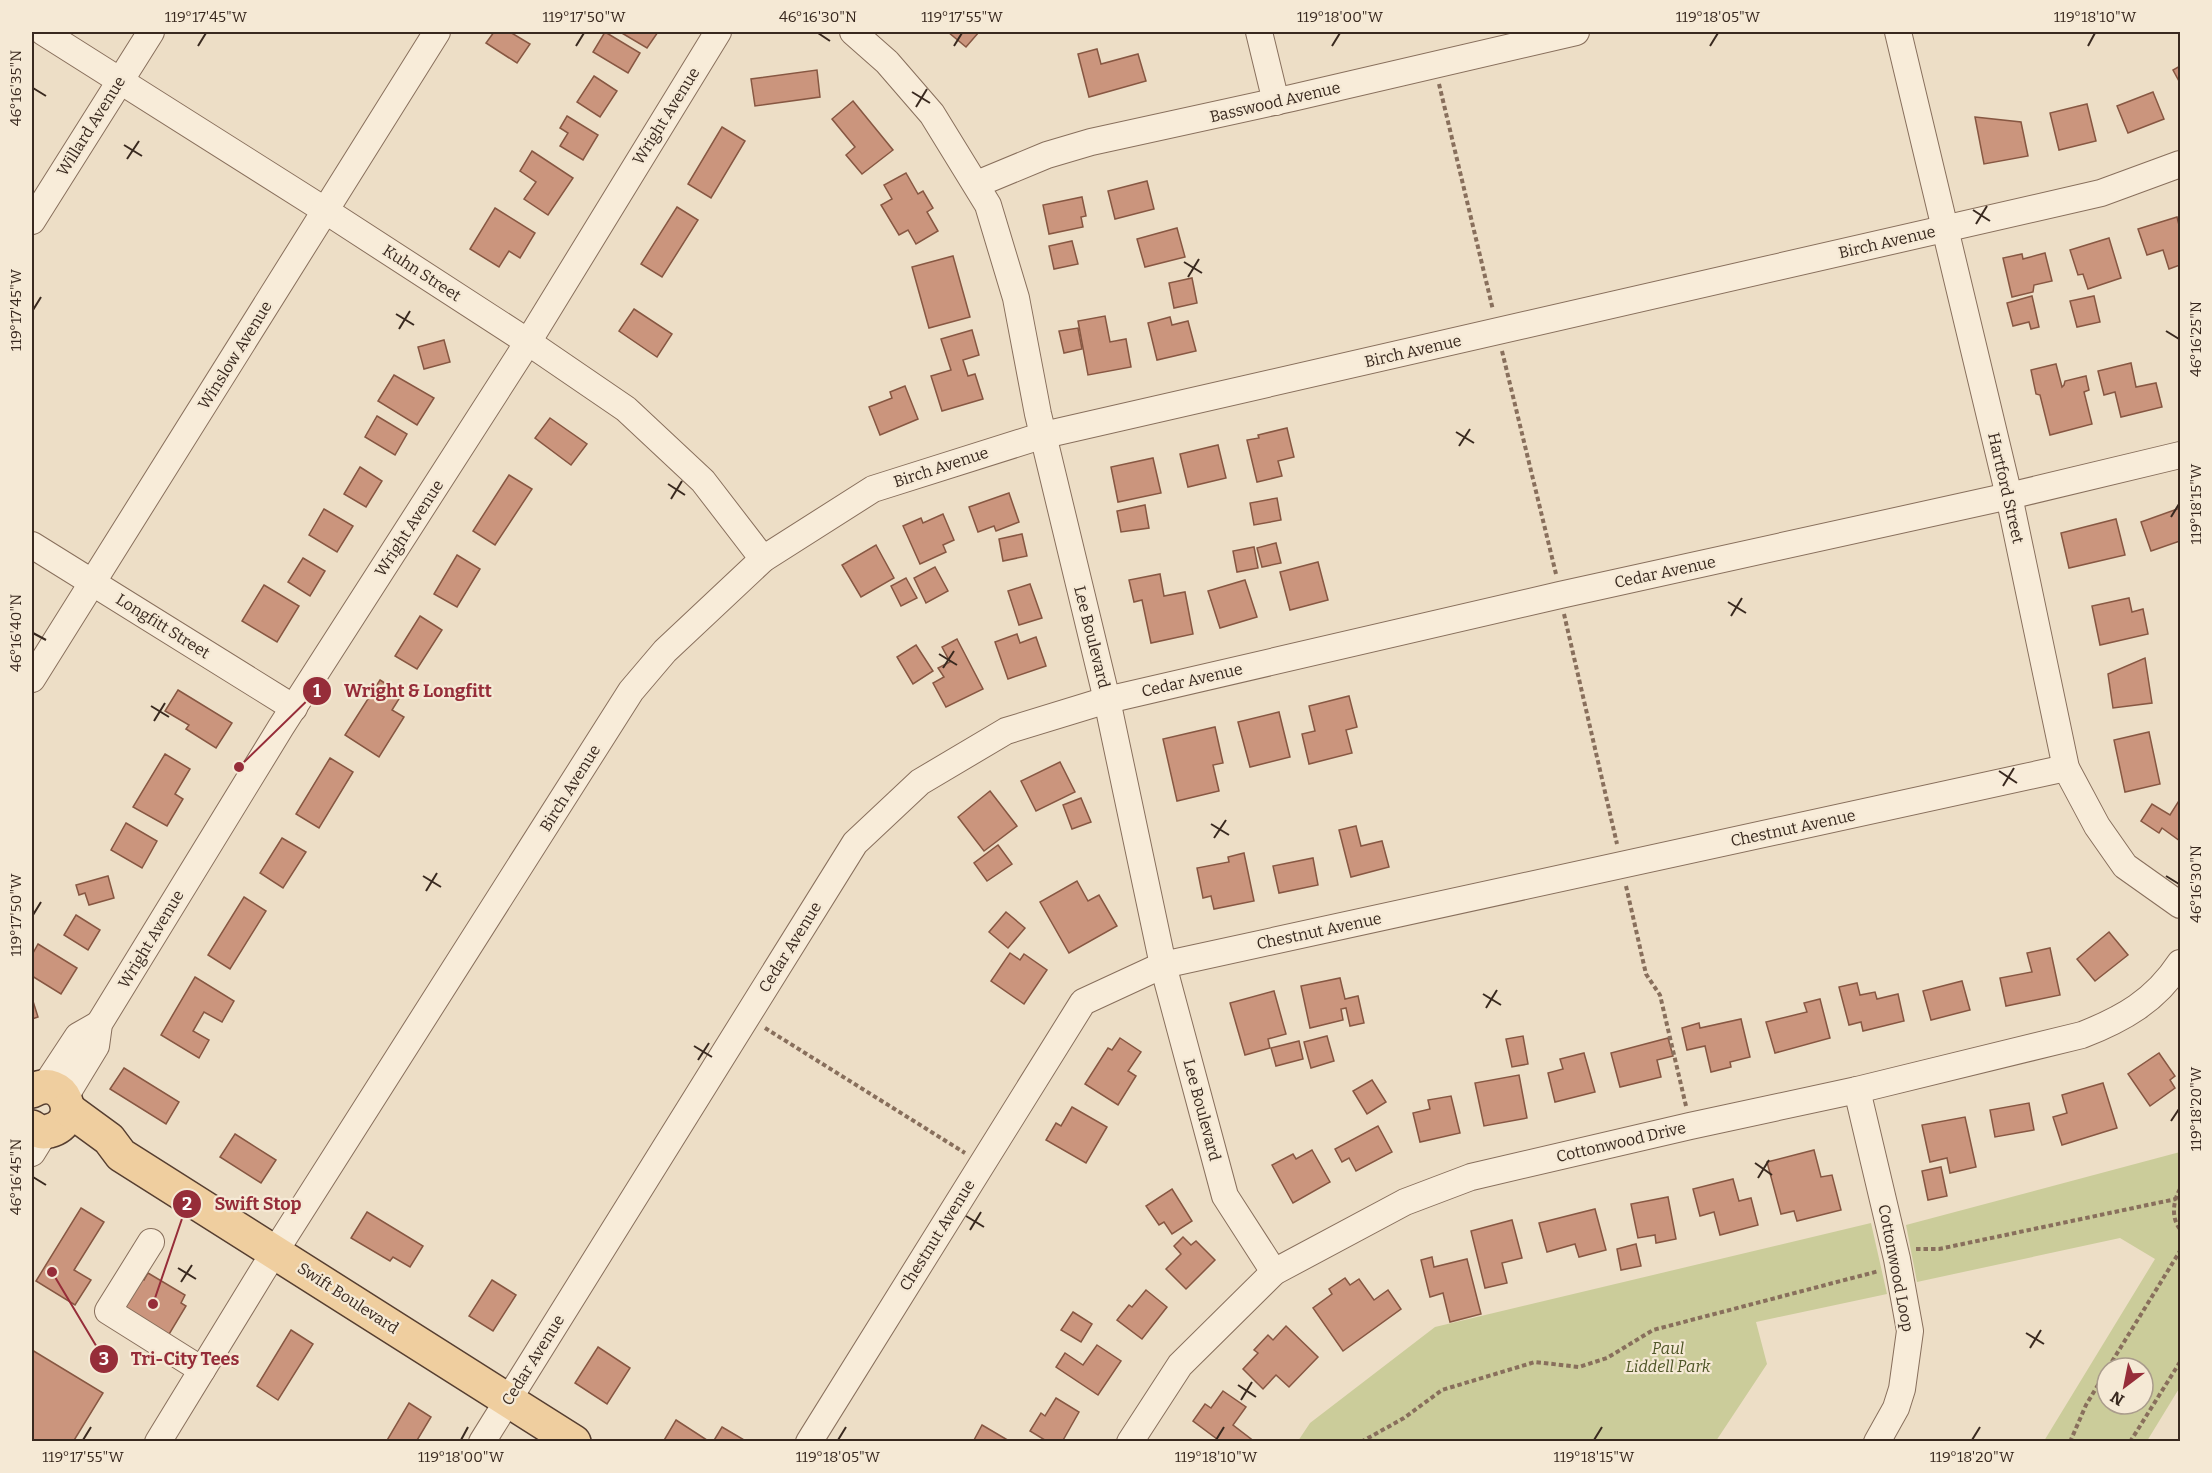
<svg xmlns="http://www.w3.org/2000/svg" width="2212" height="1473" viewBox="0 0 2212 1473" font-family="Bitter,serif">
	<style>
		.green { fill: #cbcc9a; fill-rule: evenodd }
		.building { fill: #cb957d; stroke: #875742; stroke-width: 1.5 }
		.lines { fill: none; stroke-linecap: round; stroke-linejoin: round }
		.minor-casing { stroke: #886f5c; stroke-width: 28 }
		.major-casing { stroke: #563e30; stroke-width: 36 }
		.path { stroke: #886f5c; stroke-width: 4; stroke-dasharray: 4.5 3; stroke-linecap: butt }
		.minor { stroke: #f8ecd9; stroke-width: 26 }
		.major { stroke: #efce9f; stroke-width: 33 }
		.ticks { fill: none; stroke: #39291f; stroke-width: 2 }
		.labels { text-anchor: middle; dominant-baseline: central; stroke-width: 4.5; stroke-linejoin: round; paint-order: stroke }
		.street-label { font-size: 16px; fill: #39291f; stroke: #f5e9d5 }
		.park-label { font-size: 16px; font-style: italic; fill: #4e5526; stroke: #f5e9d5 }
		.leader { fill: none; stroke: #962d39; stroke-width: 2 }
		.callout-dot { fill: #962d39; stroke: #f5e9d5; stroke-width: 2 }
		.mark-label { font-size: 18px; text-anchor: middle; font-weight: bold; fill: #fff }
		.callout-label { font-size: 18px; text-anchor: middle; font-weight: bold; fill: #962d39; stroke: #f5e9d5; stroke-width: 4.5; stroke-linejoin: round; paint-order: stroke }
		.neatline { fill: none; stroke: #39291f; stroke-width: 2 }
		.ticks-label { font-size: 15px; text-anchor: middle; fill: #39291f }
	</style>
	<rect width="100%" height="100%" fill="#eddec6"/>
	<g class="green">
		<path d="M2180,1152V1387L2147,1441H2044L2155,1259L2120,1238L1917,1282L1906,1225ZM2107,1368H2143V1404H2107Z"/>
		<path d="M1871,1223L1887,1294L1756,1322L1767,1364L1716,1441H1298L1310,1423L1435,1327Z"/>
	</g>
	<g class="building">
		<path d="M494,32H510L530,44L517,63L486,43Z"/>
		<path d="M605,32L640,53L628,73L593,52Z"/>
		<path d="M620,32H658L647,48Z"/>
		<path d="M948,32H979L966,47Z"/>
		<path d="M1097,49L1101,64L1138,54L1146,81L1089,97L1078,54Z"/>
		<path d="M2180,66V83L2173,70Z"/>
		<path d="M817,70L820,97L755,106L751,79Z"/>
		<path d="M594,76L617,91L600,117L577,102Z"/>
		<path d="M2153,92L2164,119L2128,133L2117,106Z"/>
		<path d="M853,101L893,150L862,174L846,155L855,147L832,119Z"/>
		<path d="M2087,104L2096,141L2059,150L2050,113Z"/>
		<path d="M567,116L598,135L583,160L560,146L568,133L560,128Z"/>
		<path d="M1975,117L2021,122L2028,156L1984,164Z"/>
		<path d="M722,127L745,141L711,198L688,184Z"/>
		<path d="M532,151L573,178L548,215L524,199L536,182L520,171Z"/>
		<path d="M906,173L918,194L923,191L933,208L927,212L938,231L916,244L908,230L899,235L881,205L892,199L884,185Z"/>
		<path d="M1147,181L1154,209L1115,219L1108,191Z"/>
		<path d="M1082,197L1086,216L1081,217L1083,227L1049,234L1043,205Z"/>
		<path d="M677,207L698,220L662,277L641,264Z"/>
		<path d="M495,208L535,233L520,258L509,251L499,267L470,249Z"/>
		<path d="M2177,217L2180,229V265L2169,269L2163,250L2147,255L2138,229Z"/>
		<path d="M1177,228L1185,257L1145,267L1137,239Z"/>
		<path d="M2109,238L2121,278L2088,289L2083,274L2078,275L2070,250Z"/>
		<path d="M1072,241L1078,264L1054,269L1049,246Z"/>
		<path d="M2045,253L2052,281L2034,285L2033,292L2012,297L2003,258L2022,254L2023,259Z"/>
		<path d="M953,256L970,317L929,328L912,267Z"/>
		<path d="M1192,278L1197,303L1174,308L1169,283Z"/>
		<path d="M2032,296L2039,327L2031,329L2029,322L2013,326L2007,303Z"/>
		<path d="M2094,296L2100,322L2077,327L2070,301Z"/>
		<path d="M634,309L672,334L657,357L619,331Z"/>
		<path d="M1105,316L1110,342L1126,339L1131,367L1088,375L1078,321Z"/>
		<path d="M1170,317L1172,325L1188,321L1196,351L1157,360L1148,323Z"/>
		<path d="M1078,328L1082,349L1064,353L1059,331Z"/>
		<path d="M972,330L979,355L963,360L968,376L975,374L983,399L942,411L931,376L951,370L941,339Z"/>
		<path d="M444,340L450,362L424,369L418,347Z"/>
		<path d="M2131,363L2136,387L2156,383L2162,407L2121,417L2115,392L2104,395L2098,371Z"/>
		<path d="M2056,364L2062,387L2064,385L2065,381L2086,376L2089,390L2084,392L2092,424L2050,435L2040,395L2036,394L2031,370Z"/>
		<path d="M394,375L434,398L417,425L378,401Z"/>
		<path d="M905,386L918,419L880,435L869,407L892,398L890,392Z"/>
		<path d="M377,416L407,434L395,455L365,437Z"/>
		<path d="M550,418L587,444L571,465L535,438Z"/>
		<path d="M1287,428L1294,457L1278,461L1282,476L1257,482L1247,440L1259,438L1258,435Z"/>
		<path d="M1218,445L1226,478L1188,487L1180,454Z"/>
		<path d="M1153,458L1161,493L1118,502L1111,467Z"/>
		<path d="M360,467L382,481L366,507L344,494Z"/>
		<path d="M509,475L532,489L495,545L473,531Z"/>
		<path d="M1009,493L1019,522L996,531L994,526L978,532L969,507Z"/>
		<path d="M1277,498L1281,520L1254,525L1250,503Z"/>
		<path d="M1145,505L1149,528L1121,532L1117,511Z"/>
		<path d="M2180,508V541L2151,551L2141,522Z"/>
		<path d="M324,509L353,526L337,552L309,535Z"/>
		<path d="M943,514L954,540L943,545L946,552L920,564L903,526L921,518L923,523Z"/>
		<path d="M2116,519L2125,555L2069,568L2061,533Z"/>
		<path d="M1022,534L1027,556L1003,561L999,539Z"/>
		<path d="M1276,543L1281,563L1262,567L1257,548Z"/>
		<path d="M876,545L894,578L861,597L842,565Z"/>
		<path d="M1254,547L1258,568L1237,572L1233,551Z"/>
		<path d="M457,555L480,569L457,607L434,594Z"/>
		<path d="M303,558L325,571L310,596L288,582Z"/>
		<path d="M1318,562L1328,600L1290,610L1280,572Z"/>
		<path d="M935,567L948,591L926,603L914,578Z"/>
		<path d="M1160,574L1164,596L1185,592L1193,634L1151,643L1142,600L1134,602L1129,580Z"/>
		<path d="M906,578L917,598L901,606L891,586Z"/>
		<path d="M1245,580L1257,617L1220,628L1208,591Z"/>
		<path d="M1030,584L1042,618L1019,625L1008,591Z"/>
		<path d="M264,585L299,606L277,642L242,621Z"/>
		<path d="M2129,598L2132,612L2143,609L2148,634L2100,645L2092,606Z"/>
		<path d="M420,616L442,630L417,669L395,656Z"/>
		<path d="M1017,634L1020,643L1036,637L1046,666L1008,679L995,642Z"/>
		<path d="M957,639L983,689L946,707L933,683L944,677L938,668L950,662L942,647Z"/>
		<path d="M916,645L933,671L913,684L897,657Z"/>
		<path d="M2145,658L2152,703L2113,708L2108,674Z"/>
		<path d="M380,680L402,694L392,710L404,717L379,757L345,735Z"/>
		<path d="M178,690L232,723L216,748L186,729L189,725L165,711Z"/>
		<path d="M1349,696L1357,727L1346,730L1352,753L1309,764L1302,734L1315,731L1309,706Z"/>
		<path d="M1279,712L1290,757L1250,767L1238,722Z"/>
		<path d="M1215,727L1223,763L1213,765L1219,791L1177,801L1163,739Z"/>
		<path d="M2149,732L2160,784L2125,792L2114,740Z"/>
		<path d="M165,754L190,769L175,794L183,799L167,826L133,807Z"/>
		<path d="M330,758L353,772L319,828L296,814Z"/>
		<path d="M1060,762L1075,792L1036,811L1021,781Z"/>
		<path d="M990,791L1017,826L984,851L958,817Z"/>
		<path d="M1081,798L1091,822L1072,829L1063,805Z"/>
		<path d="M2180,799V841L2162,828L2159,833L2141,821L2152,804L2170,815Z"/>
		<path d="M126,823L157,841L142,868L111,850Z"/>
		<path d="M1356,826L1361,846L1382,841L1389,867L1351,877L1339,830Z"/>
		<path d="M282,838L306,852L283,888L260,873Z"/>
		<path d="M998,845L1012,864L987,881L974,863Z"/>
		<path d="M1244,853L1254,901L1214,909L1211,896L1203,898L1197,868L1229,862L1228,857Z"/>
		<path d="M1313,858L1318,885L1279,893L1273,866Z"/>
		<path d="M108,876L114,898L89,905L85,893L79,895L76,885Z"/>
		<path d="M1077,881L1088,901L1099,895L1117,926L1069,953L1040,902Z"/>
		<path d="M244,897L266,911L230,969L208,955Z"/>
		<path d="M1006,912L1025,928L1008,948L989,932Z"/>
		<path d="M76,915L100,930L88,950L64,935Z"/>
		<path d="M2109,932L2128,955L2095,981L2077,959Z"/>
		<path d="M38,944L77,968L61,994L32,976V955Z"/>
		<path d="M2050,948L2060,995L2006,1006L2000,978L2032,972L2027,953Z"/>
		<path d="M1010,953L1020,960L1024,954L1047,970L1024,1004L991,981Z"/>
		<path d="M195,977L234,1001L222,1022L204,1012L193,1031L209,1040L199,1058L161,1035Z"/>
		<path d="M1340,978L1345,999L1358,996L1364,1023L1350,1026L1346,1008L1341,1009L1343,1020L1310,1028L1301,986Z"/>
		<path d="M1962,981L1970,1010L1931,1020L1923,991Z"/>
		<path d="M1857,983L1860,995L1875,992L1877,999L1898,994L1904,1021L1863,1031L1861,1022L1849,1025L1839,987Z"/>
		<path d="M1274,991L1286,1034L1268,1039L1270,1048L1245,1055L1230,1003Z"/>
		<path d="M32,998L38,1017L32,1019Z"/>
		<path d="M1820,999L1830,1038L1775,1053L1766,1022L1807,1012L1804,1003Z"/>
		<path d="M1741,1019L1750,1057L1730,1062L1731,1067L1711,1072L1705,1046L1687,1050L1682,1028L1699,1023L1700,1028Z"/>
		<path d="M1327,1036L1334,1061L1311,1068L1304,1042Z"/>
		<path d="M1523,1036L1528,1064L1512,1067L1506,1039Z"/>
		<path d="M1120,1038L1141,1052L1128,1071L1136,1076L1118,1105L1085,1084L1108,1048L1112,1050Z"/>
		<path d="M1668,1038L1673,1056L1657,1060L1661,1077L1620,1087L1611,1053Z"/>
		<path d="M1299,1041L1303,1059L1276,1066L1271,1048Z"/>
		<path d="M1584,1053L1595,1092L1555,1102L1548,1073L1563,1069L1560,1059Z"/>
		<path d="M2159,1053L2175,1076L2170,1080L2175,1088L2150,1106L2128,1074Z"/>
		<path d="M124,1068L179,1102L166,1124L110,1089Z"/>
		<path d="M1519,1075L1527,1118L1484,1126L1475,1083Z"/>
		<path d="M1372,1080L1386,1102L1367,1114L1353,1091Z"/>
		<path d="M2103,1083L2117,1128L2062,1145L2053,1117L2067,1113L2062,1095Z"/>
		<path d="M1451,1096L1460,1133L1420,1142L1413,1113L1430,1109L1428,1100Z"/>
		<path d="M2029,1103L2034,1130L1995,1137L1990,1110Z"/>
		<path d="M1072,1107L1107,1127L1086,1163L1046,1140L1056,1123L1061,1126Z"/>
		<path d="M1965,1117L1976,1167L1950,1173L1947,1158L1930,1162L1922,1125Z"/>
		<path d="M1378,1126L1392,1152L1356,1171L1349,1158L1342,1162L1335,1149Z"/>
		<path d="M235,1134L276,1160L261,1183L220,1157Z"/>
		<path d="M1312,1150L1330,1182L1293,1203L1272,1165L1293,1154L1296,1159Z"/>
		<path d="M1814,1150L1821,1177L1832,1175L1841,1210L1797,1221L1794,1211L1781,1214L1767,1162Z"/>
		<path d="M1941,1167L1947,1196L1928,1200L1922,1171Z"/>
		<path d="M1733,1179L1739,1201L1751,1198L1758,1225L1720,1235L1714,1212L1700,1216L1693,1189Z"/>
		<path d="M1172,1189L1192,1221L1172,1234L1164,1222L1159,1225L1146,1206Z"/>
		<path d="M1668,1197L1676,1239L1656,1243L1655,1235L1638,1238L1631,1204Z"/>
		<path d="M81,1208L104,1222L74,1270L91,1280L75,1305L36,1281Z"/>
		<path d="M1595,1209L1606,1250L1579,1257L1575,1244L1547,1252L1539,1223Z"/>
		<path d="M367,1212L423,1246L410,1267L393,1257L390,1261L351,1238Z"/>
		<path d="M1512,1220L1522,1258L1502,1263L1507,1283L1485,1288L1471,1231Z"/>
		<path d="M1183,1237L1191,1245L1196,1241L1215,1260L1186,1289L1166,1269L1181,1254L1174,1246Z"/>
		<path d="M1636,1244L1641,1266L1621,1270L1617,1249Z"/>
		<path d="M1432,1257L1434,1267L1467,1259L1481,1314L1450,1322L1443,1293L1430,1297L1421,1260Z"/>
		<path d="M148,1273L185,1295L181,1303L186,1306L168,1336L121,1307L139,1277L144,1280Z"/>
		<path d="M1345,1278L1350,1285L1359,1279L1374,1300L1388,1290L1401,1309L1343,1351L1313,1308L1332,1294L1329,1289Z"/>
		<path d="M492,1280L516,1295L493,1331L469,1316Z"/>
		<path d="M1146,1290L1167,1307L1142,1339L1117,1320L1129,1305L1132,1307Z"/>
		<path d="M1073,1312L1092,1324L1081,1342L1061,1330Z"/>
		<path d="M1286,1326L1318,1357L1289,1387L1276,1375L1263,1389L1243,1369L1258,1353L1254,1350L1268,1335L1273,1340Z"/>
		<path d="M291,1330L313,1344L278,1400L257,1386Z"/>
		<path d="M1097,1345L1121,1361L1098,1395L1056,1367L1065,1353L1083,1365Z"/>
		<path d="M598,1347L630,1368L607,1404L575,1383Z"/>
		<path d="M32,1350L103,1393L73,1442H32Z"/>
		<path d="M1223,1391L1246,1407L1233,1425L1255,1442H1221L1193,1421L1205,1404L1211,1408Z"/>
		<path d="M1056,1398L1079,1412L1062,1442H1048L1030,1431L1041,1413L1045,1416Z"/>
		<path d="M409,1403L431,1417L416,1442H386Z"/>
		<path d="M676,1420L710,1442H663Z"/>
		<path d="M982,1425L1011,1442H973Z"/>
		<path d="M722,1427L746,1441L713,1442Z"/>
	</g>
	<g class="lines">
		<defs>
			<g id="minor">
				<path d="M43,32L326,211L528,342L626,409L703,481L763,559"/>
				<path d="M853,32L887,62L932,114L988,205L1016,298L1038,414L1107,700L1163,965L1225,1196L1274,1272"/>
				<path d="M1259,32L1276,102"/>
				<path d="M1898,32L2009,496L2066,768L2097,826L2125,866L2180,905"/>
				<path d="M977,184L1047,155L1091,142L1292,98L1576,32"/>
				<path d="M32,221L151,32"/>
				<path d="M32,545L294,708"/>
				<path d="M32,679L437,32"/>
				<path d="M45,1086L78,1036L99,1024"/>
				<path d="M1857,1090L1897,1259L1910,1331L1902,1389L1896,1408L1877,1442"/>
				<path d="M65,1097L96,1046L99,1024L281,727L528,342L718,32"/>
				<path d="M32,1153L45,1132"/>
				<path d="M151,1242L108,1311L202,1370"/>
				<path d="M158,1442L262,1272L631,691L665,651L763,559L873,489L1044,435L2101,193L2180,164"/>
				<path d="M482,1442L855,843L920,782L1006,731L1107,700L1560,595L2009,496L2180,455"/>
				<path d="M809,1442L1083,1002L1163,965L2066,768"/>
				<path d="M1130,1442L1180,1365L1274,1272L1405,1202L1471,1177L1690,1126L1857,1090L2082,1035C2123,1019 2155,1001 2180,963"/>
			</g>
			<g id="major">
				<path d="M32,1091C64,1072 84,1122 49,1131C43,1133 37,1131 32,1127"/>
				<path d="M68,1109L109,1139L121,1155L574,1442"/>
			</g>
		</defs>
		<use href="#minor" class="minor-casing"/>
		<use href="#major" class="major-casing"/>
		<g class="path">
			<path d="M1439,84L1493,310"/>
			<path d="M1502,351L1556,574"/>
			<path d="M1564,614L1617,844"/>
			<path d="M1626,886L1646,974L1660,995L1686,1106"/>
			<path d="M765,1028L965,1153"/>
			<path d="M2180,1189C2173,1201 2171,1218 2180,1229"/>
			<path d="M1916,1249H1939L2176,1199"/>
			<path d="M2108,1368L2180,1251"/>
			<path d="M1361,1442L1404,1418L1442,1390L1535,1362L1579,1367L1607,1358L1653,1330L1879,1271"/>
			<path d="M2070,1442L2086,1405L2107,1370"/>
			<path d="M2130,1442L2180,1362"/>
		</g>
		<use href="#minor" class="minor"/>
		<use href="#major" class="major"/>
	</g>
	<path class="ticks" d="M818,33L830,41M198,46L206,33M576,46L584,33M954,46L962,33M1332,46L1340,33M1710,46L1718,33M2088,46L2095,33M33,88L46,96M912,92L930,103M916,107L927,89M124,145L142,156M127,159L139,141M1973,210L1990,221M1976,224L1987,206M1184,262L1202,273M1188,277L1199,259M33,310L41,297M396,314L414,325M399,329L410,311M2166,331L2179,339M1456,432L1474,443M1459,446L1470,429M668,484L685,495M671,499L682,481M2171,517L2179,504M1728,602L1746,613M1731,616L1742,598M33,633L46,640M939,654L957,665M943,668L954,651M151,706L169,717M154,721L165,703M1999,771L2017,783M2003,786L2014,768M1211,824L1229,835M1214,838L1226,820M423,876L441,887M2166,876L2179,884M426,891L437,873M33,915L41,902M1483,994L1501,1005M1486,1008L1497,990M694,1046L712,1057M698,1060L709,1043M2171,1121L2179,1109M1755,1163L1772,1175M33,1177L46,1185M1758,1178L1769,1160M966,1216L984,1227M970,1230L981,1212M178,1268L196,1279M181,1282L192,1265M2026,1333L2044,1344M2030,1348L2041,1330M1238,1385L1256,1397M1241,1400L1252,1382M83,1440L91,1427M461,1440L468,1427M838,1440L846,1427M1216,1440L1224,1427M1594,1440L1602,1427M1972,1440L1980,1427"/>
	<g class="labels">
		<g class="street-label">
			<text transform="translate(1275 102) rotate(-13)">Basswood Avenue</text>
			<text transform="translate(666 116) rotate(-58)">Wright Avenue</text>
			<text transform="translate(91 126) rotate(-58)">Willard Avenue</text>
			<text transform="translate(1887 242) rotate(-13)">Birch Avenue</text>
			<text transform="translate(422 273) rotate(33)">Kuhn Street</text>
			<text transform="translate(1413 351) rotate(-13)">Birch Avenue</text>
			<text transform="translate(235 355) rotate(-58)">Winslow Avenue</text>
			<text transform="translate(941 467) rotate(-18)">Birch Avenue</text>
			<text transform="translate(2006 488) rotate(77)">Hartford Street</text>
			<text transform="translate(409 528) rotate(-57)">Wright Avenue</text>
			<text transform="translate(1665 572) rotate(-12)">Cedar Avenue</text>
			<text transform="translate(163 626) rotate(32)">Longfitt Street</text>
			<text transform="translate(1092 637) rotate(76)">Lee Boulevard</text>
			<text transform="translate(1192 680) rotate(-13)">Cedar Avenue</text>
			<text transform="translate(570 788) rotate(-58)">Birch Avenue</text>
			<text transform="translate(1793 828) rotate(-12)">Chestnut Avenue</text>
			<text transform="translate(1319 931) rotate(-12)">Chestnut Avenue</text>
			<text transform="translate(151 939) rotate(-59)">Wright Avenue</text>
			<text transform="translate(790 947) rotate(-58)">Cedar Avenue</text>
			<text transform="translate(1202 1110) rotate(75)">Lee Boulevard</text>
			<text transform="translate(1621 1142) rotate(-13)">Cottonwood Drive</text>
			<text transform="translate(937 1235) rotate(-58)">Chestnut Avenue</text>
			<text transform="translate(1896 1268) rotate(79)">Cottonwood Loop</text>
			<text transform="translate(348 1298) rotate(33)">Swift Boulevard</text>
			<text transform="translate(533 1360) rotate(-58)">Cedar Avenue</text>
		</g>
		<g class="park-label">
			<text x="1668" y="1348">Paul<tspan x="1668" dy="18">Liddell Park</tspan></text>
		</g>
	</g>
	<path class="leader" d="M239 767L317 691M153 1304L187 1204M52 1272L104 1359"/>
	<g class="callout-dot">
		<circle cx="239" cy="767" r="6"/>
		<circle cx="153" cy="1304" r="6"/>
		<circle cx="52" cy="1272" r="6"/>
		<circle cx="317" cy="691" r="15"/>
		<circle cx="187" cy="1204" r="15"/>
		<circle cx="104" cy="1359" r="15"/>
	</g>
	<g class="mark-label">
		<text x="317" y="697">1</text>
		<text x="187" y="1210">2</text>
		<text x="104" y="1365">3</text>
	</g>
	<g class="callout-label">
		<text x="418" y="697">Wright &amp; Longfitt</text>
		<text x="258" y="1210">Swift Stop</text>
		<text x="185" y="1365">Tri-City Tees</text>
	</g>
	<rect width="2212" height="1473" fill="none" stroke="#f5e9d5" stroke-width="66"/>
	<g transform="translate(2125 1386) rotate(212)"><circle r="28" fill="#f5e9d5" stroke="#aa9c8c" stroke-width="1.5"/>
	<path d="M0-4.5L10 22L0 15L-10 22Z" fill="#962d39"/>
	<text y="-9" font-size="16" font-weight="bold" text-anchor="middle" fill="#39291f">N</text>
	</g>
	<rect x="33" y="33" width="2146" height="1407" class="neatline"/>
	<g class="ticks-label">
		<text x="206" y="22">119°17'45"W</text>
		<text x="584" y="22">119°17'50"W</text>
		<text x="818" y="22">46°16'30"N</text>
		<text x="962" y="22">119°17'55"W</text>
		<text x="1340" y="22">119°18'00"W</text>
		<text x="1718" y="22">119°18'05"W</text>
		<text x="2095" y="22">119°18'10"W</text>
		<text transform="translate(16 88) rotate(-90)" y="5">46°16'35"N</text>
		<text transform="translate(16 310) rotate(-90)" y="5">119°17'45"W</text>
		<text transform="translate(2196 339) rotate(-90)" y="5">46°16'25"N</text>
		<text transform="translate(2196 504) rotate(-90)" y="5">119°18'15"W</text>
		<text transform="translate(16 633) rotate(-90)" y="5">46°16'40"N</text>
		<text transform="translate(2196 884) rotate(-90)" y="5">46°16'30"N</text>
		<text transform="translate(16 915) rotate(-90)" y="5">119°17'50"W</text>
		<text transform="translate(2196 1109) rotate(-90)" y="5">119°18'20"W</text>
		<text transform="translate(16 1177) rotate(-90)" y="5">46°16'45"N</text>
		<text x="83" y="1462">119°17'55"W</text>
		<text x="461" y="1462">119°18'00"W</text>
		<text x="838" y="1462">119°18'05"W</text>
		<text x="1216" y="1462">119°18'10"W</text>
		<text x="1594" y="1462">119°18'15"W</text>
		<text x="1972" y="1462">119°18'20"W</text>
	</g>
</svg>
